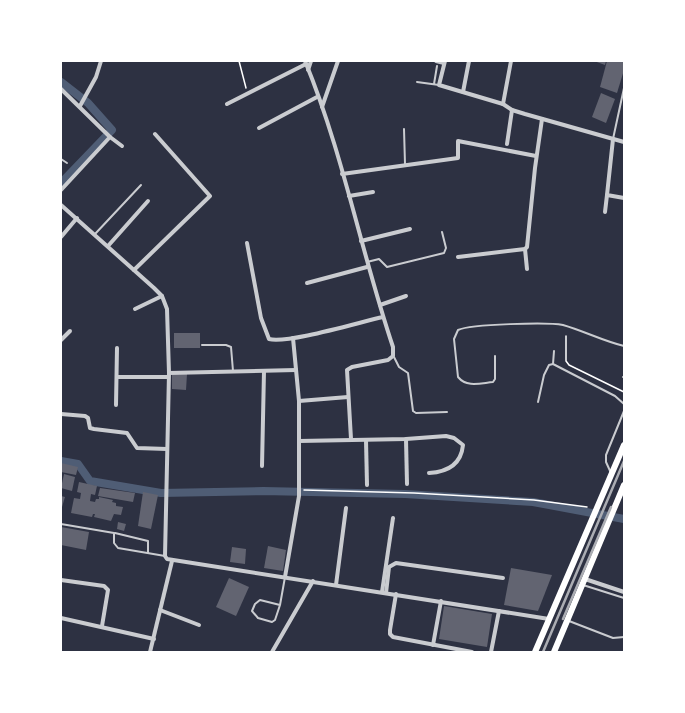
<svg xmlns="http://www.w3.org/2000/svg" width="685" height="713" viewBox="0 0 685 713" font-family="'Space Grotesk',sans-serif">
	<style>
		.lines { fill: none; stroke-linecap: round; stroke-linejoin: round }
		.canal { stroke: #4f5d75; stroke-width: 8 }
		.building { fill: #626471 }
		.path { stroke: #fff; stroke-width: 1.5 }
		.service { stroke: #caccd0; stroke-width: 2 }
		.minor { stroke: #caccd0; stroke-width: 4 }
		.primary { stroke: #fff; stroke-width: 6 }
		.rail { stroke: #abadb3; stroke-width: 2.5 }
	</style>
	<rect width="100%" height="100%" fill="#2d3142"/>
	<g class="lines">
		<g class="canal">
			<path d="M61,82L88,103L112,130L61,183"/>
			<path d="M61,461L78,464L90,481L161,493L263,491L405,494L533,502L624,519"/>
		</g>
	</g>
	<g class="building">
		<path d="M594,61H606L605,65Z"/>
		<path d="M607,61L624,62V70L617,93L600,87Z"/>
		<path d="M601,93L615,99L606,123L592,117Z"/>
		<rect x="174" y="333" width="26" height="15"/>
		<path d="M172,374H187L186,390L172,389Z"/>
		<path d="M61,463L78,467L76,475L61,472Z"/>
		<path d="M64,474L75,477L72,491L61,488Z"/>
		<path d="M79,482L97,486L95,495L91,494L90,501L95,502L96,499H99V497L113,500L112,502L116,503V506L123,507L121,515L114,514L111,521L94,517L95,514H93L92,517L71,513L74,498L80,499L81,493L77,492Z"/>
		<path d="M100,488L135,493L133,502L98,496Z"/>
		<path d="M143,492L158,495L151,529L138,526Z"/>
		<path d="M61,496L65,497L62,507L61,506Z"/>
		<path d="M118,522L126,524L124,531L117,529Z"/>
		<path d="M61,527L89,532L86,550L61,545Z"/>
		<path d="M268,546L286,550L283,571L264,568Z"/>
		<path d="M232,547L246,549L245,564L230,562Z"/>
		<path d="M511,568L552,575L538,611L504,605Z"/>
		<path d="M229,578L249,587L236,616L216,607Z"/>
		<path d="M444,606L492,614L487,647L439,639Z"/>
	</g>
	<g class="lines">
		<g class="path">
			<path d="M239,61L246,88"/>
			<path d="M566,336V361L569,365L624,392"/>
			<path d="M304,490L414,493L534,500L587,507"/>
		</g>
		<g class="service">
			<path d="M417,82L439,85"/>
			<path d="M434,84L437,66"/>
			<path d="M404,129L405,164"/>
			<path d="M613,139L624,88"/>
			<path d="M61,159L67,163"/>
			<path d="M95,234L141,185"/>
			<path d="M367,262L379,259L387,267L444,253L446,248L442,232"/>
			<path d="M202,345H226L231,347L233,371"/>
			<path d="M554,351L553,364L615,396L624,404"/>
			<path d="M495,356V379L493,382C481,383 467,388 458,377L454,339L458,330C471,324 548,322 563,325C584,331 603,341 624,346"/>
			<path d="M394,357L399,367L408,373L413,411L416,413L447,412"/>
			<path d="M623,377H624"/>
			<path d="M538,402L544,375L549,365L553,364"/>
			<path d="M611,473L606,462V455L624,411"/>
			<path d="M61,524L114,533V543L118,548L165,556"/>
			<path d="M115,533L148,541V553"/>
			<path d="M583,585L624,598"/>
			<path d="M280,605L260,600L255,604L252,611L258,618L272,622L275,620L280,605L285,577"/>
			<path d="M569,621L613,638L624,637"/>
		</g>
		<g class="minor">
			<path d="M305,61C343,153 361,252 393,347V356L388,360L352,367L347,370L351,439"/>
			<path d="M436,61L444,63"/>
			<path d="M445,61L439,85L503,104L512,110L525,114L624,142"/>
			<path d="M308,70L311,61"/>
			<path d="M61,89L110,137L61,190"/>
			<path d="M463,92L469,61"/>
			<path d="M227,104L306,64"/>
			<path d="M503,104L511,61"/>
			<path d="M80,106L96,77L101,61"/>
			<path d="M322,107L338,61"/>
			<path d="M259,128L317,97"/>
			<path d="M110,137L122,146"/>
			<path d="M613,139L607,195L624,198"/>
			<path d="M507,144L512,110"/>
			<path d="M342,174L458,158V141L536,156"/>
			<path d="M349,196L373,192"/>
			<path d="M61,205L154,288L162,296L167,309L169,373L165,556L167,559L549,619"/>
			<path d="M605,212L607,195"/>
			<path d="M61,237L77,218"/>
			<path d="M361,241L410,229"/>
			<path d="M247,243L261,318L269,339C287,344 360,322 383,317"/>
			<path d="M108,246L148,201"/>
			<path d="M525,249L527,269"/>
			<path d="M458,257L525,249L527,247L535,168L542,119"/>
			<path d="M134,270L210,196L155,134"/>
			<path d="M307,283L367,267"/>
			<path d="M380,305L406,296"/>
			<path d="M135,309L162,296"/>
			<path d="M61,340L70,331"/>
			<path d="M169,373L296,370"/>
			<path d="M117,377H168"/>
			<path d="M299,401L348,397"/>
			<path d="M116,405L117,348"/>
			<path d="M61,414L85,416L88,418L90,428L94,429L127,433L137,448L167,449"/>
			<path d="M406,439L407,484"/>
			<path d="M366,440L367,485"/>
			<path d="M299,441L406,439L446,436L454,438L463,445C461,465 447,472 429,473"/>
			<path d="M262,466L264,371"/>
			<path d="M285,577L299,496V401L293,338"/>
			<path d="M585,579L624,592"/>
			<path d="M61,580L104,586L108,590L102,626"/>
			<path d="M336,585L346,508"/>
			<path d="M382,592L393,518"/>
			<path d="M386,593L389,567L396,563L503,578"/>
			<path d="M396,594L390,630V634L393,637L472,652"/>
			<path d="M160,610L199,625"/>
			<path d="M61,618L154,639"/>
			<path d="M433,645L441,601"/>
			<path d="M150,652L172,561"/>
			<path d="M272,652L313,581"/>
			<path d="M491,652L499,611"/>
		</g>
		<g class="primary">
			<path d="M535,652L624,445"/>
			<path d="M554,652L624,485"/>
		</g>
		<g class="rail">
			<path d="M563,619L611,507"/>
			<path d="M543,652L624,461"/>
		</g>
	</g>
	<rect width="685" height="713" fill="none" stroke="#ffffff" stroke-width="124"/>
</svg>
